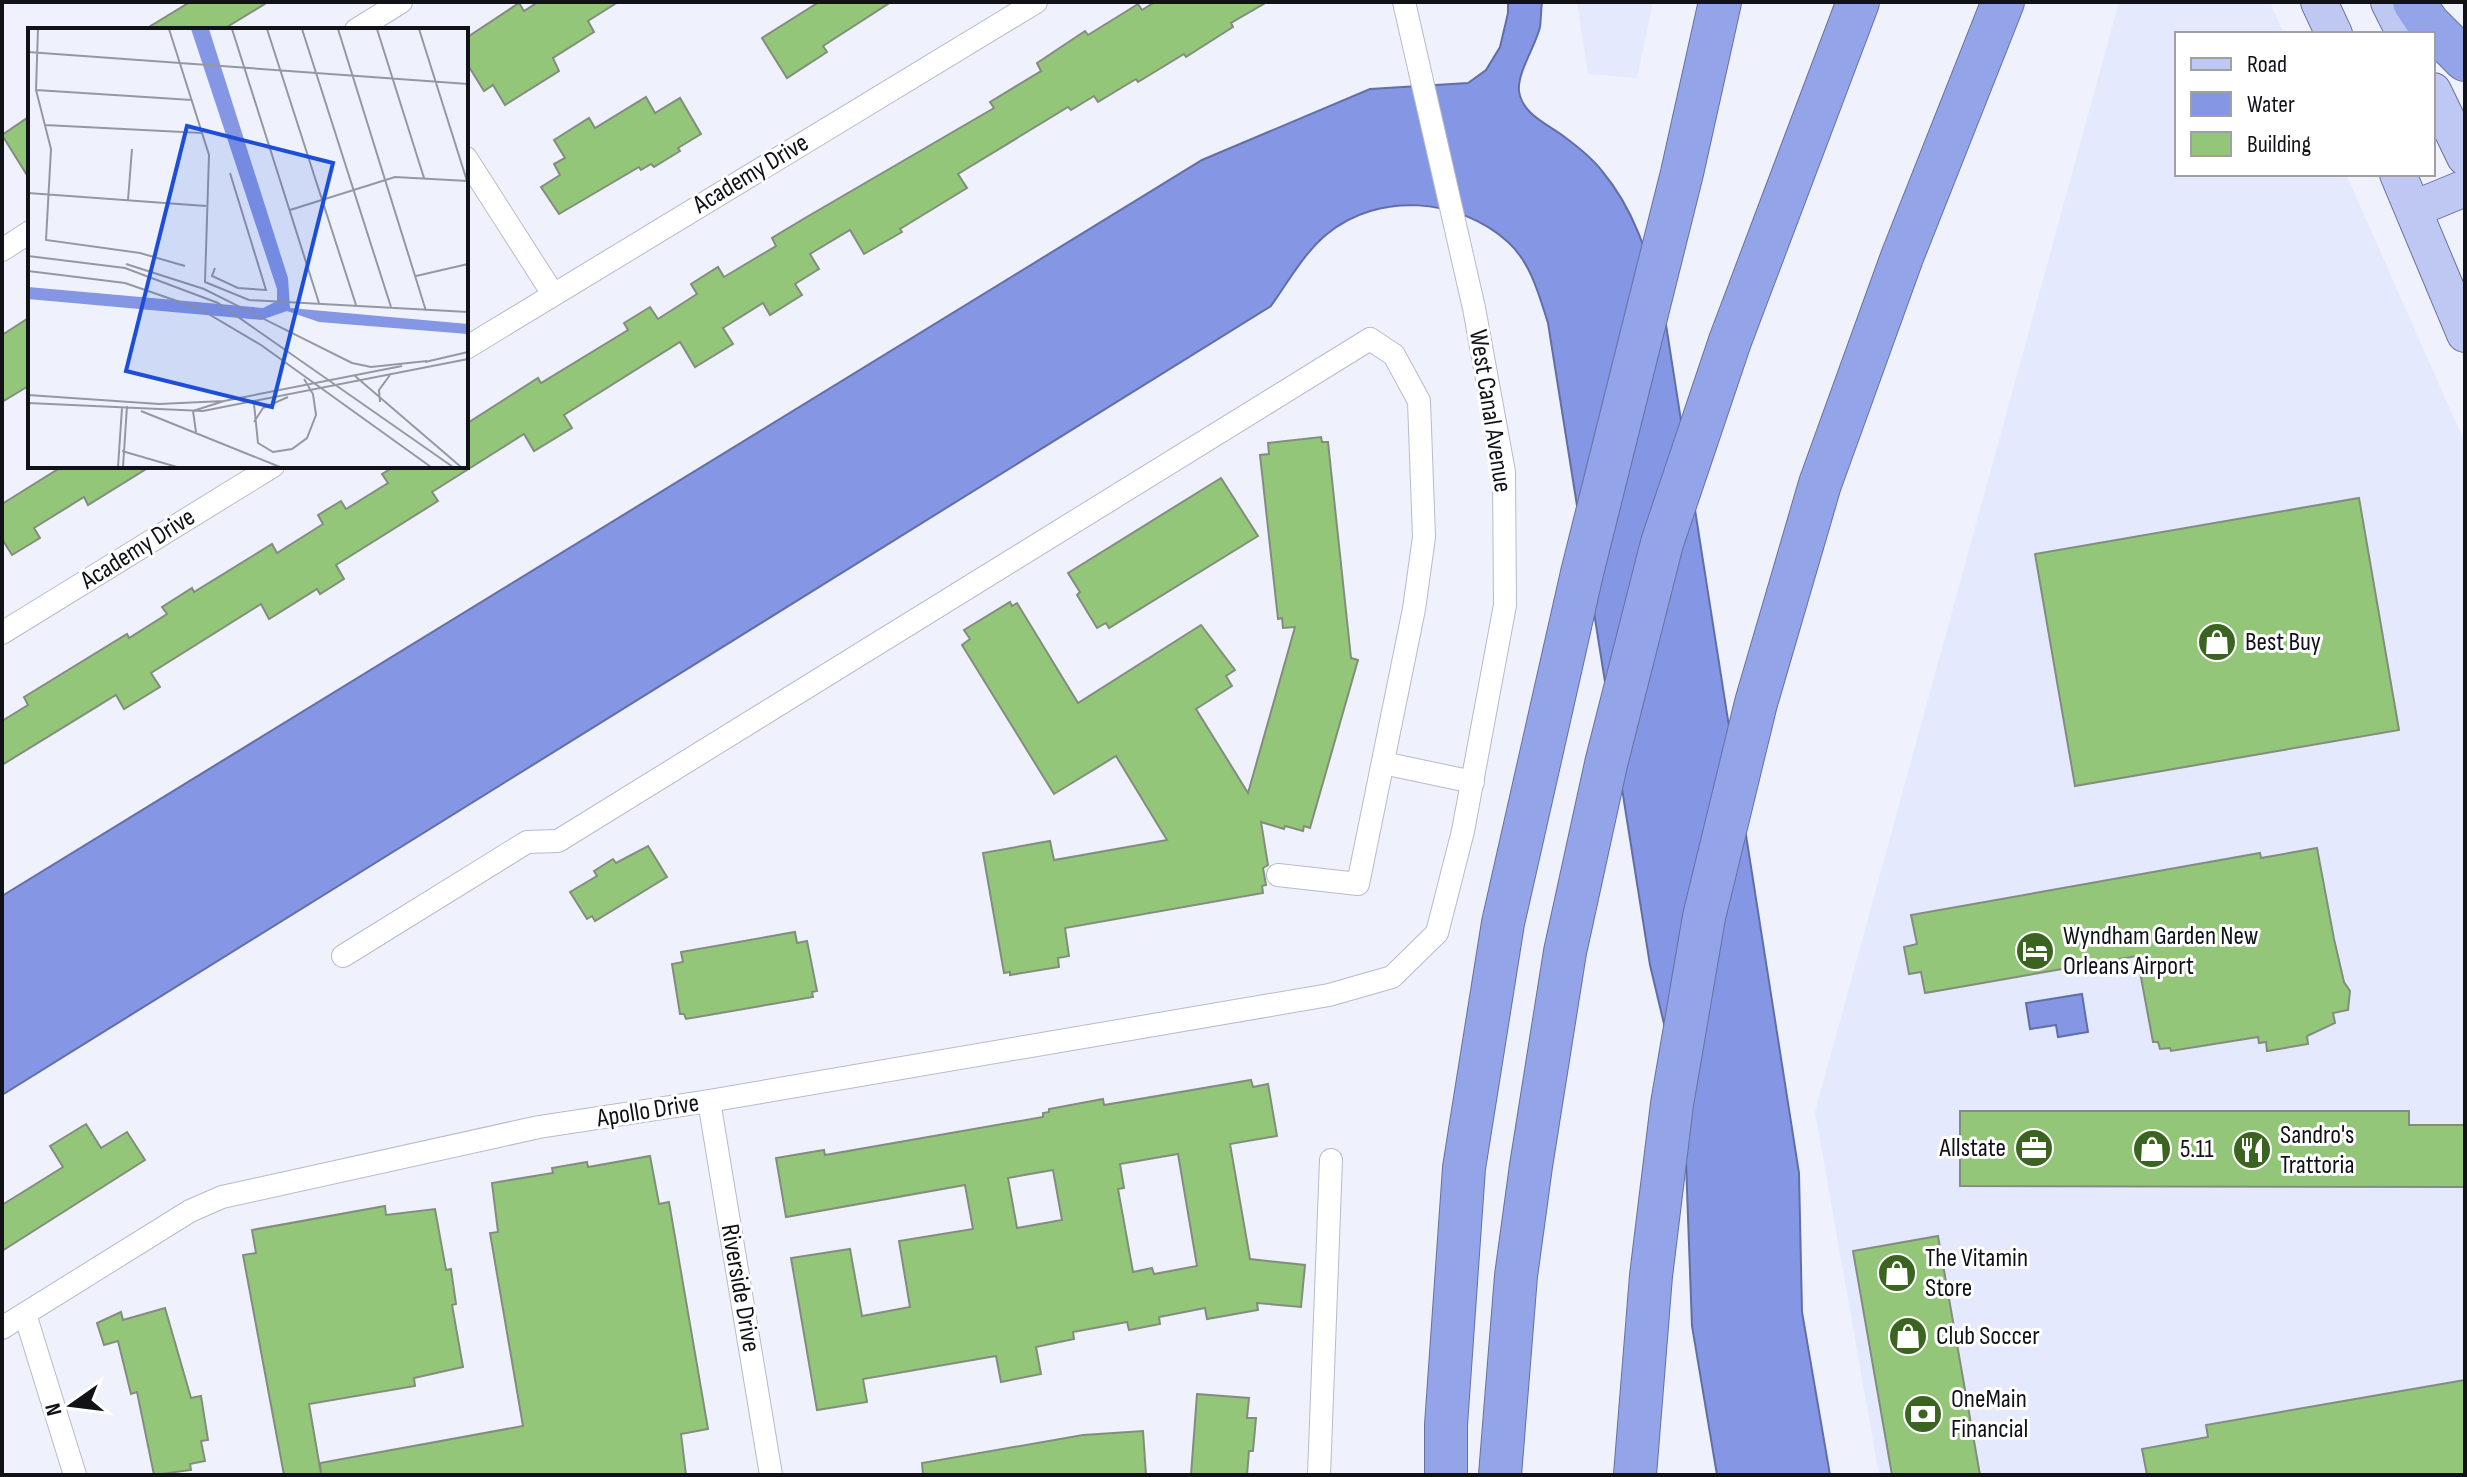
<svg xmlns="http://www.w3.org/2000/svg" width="2467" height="1477" viewBox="0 0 2467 1477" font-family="'Sofia Sans Condensed',sans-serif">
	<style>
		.built { fill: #e4e9fd }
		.water { fill: #8596e4; stroke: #626ea7; stroke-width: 2 }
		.building { fill: #94c67a; stroke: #838d7e; stroke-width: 2; fill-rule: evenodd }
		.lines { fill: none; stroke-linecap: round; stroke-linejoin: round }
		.minor-casing { stroke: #b6bbcc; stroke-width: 24 }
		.primary-casing { stroke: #6671a0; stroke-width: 38 }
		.motorway-casing { stroke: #6671a0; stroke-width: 44 }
		.minor { stroke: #fff; stroke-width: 22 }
		.primary { stroke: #bfc8f2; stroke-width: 36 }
		.motorway { stroke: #94a4e9; stroke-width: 42 }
		.labels { text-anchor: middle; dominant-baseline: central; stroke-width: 6; stroke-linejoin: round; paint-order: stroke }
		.street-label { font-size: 26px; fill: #111218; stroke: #fff }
		.poi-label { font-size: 26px; fill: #111218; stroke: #fff; text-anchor: start }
		.inset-road { fill: none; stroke: #9698a1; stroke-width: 2 }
		.view { fill: #1d4ed8; fill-opacity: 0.15; stroke: #1d4ed8; stroke-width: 4 }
		.inset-edge { fill: none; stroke: #111218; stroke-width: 4 }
	</style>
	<rect width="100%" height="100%" fill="#eff2fd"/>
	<g class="built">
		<path d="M1577,2H1653L1637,78L1588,74Z"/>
		<path d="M2119,2H2270L2284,34H2177V174H2346L2465,443V1475H1879L1815,1112Z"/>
	</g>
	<g class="water">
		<path d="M1508,2H1542C1541,10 1541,19 1540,27C1536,45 1517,73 1519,91C1522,115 1550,125 1566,138C1578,147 1593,159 1602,171C1637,213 1649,261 1664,312L1799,1173L1802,1312L1830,1475H1717L1692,1326L1684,1108L1650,965L1548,323C1539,295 1531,263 1508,242C1459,198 1379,191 1327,234C1304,253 1288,282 1271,306L2,1095V896L1202,160L1370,89L1468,83L1486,70L1500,47L1508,13Z"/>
		<path d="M2082,994L2088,1032L2058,1037L2056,1025L2030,1029L2026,1003Z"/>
	</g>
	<g class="building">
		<path d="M190,2H268L222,30H144Z"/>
		<path d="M538,2H618L588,21L594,32L553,58L559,71L505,105L493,85L484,91L466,62V38L519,3L524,11Z"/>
		<path d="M819,2H891L823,46L827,52L787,78L762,38Z"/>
		<path d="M1155,2H1267L1231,23L1233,27L1186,57L1184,54L1138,82L1136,79L1098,102L1094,96L1071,110L1068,107L958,174L967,188L900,229L902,232L864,254L850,230L810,254L819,269L795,284L802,295L770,315L763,303L723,328L733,344L695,367L680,342L564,415L572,428L534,451L524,434L432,492L438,501L336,565L344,579L320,594L317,589L269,619L261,604L151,673L160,687L124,709L116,695L2,765V721L28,705L24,697L127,634L129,638L167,614L162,607L192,588L194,592L272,544L277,553L323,524L318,515L341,501L346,509L388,483L382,474L395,466H466V424L538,378L541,383L628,330L624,323L650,307L658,319L697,294L691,284L718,267L724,277L776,246L772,238L805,218L994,108L990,102L1041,71L1037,63L1085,31L1088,35L1138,4L1142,10Z"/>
		<path d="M646,97L655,113L680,98L701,134L678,148L680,151L654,167L651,164L641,170L639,167L559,214L541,187L560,175L554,164L565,158L554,140L589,118L595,128Z"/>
		<path d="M30,116V180L2,135Z"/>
		<path d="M30,317V385L2,402V335Z"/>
		<path d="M1321,437L1322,442H1328L1351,658L1358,660L1310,828L1304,826L1303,831L1285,826L1284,829L1261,822L1268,865L1263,868L1266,885L1262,886L1263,893L1065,928L1069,956L1058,958L1059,967L1010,975V972L1004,973L983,853L1050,841L1054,860L1167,840L1116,756L1054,794L962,645L970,639L964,630L1010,602L1012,606L1017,603L1078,703L1201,625L1235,670L1226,676L1232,686L1196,709L1248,793L1295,627L1283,628L1282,618L1278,619L1260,455L1269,454L1268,443Z"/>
		<path d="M63,466H151L88,505L84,497L34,528L40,538L12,555L2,539V504Z"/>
		<path d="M1221,478L1258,536L1109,628L1106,623L1097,628L1077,595L1080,592L1068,573Z"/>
		<path d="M2359,498L2399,730L2075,786L2035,554Z"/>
		<path d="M648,846L667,877L595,921L592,916L587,919L570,892L597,876L594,871L613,859L616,863Z"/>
		<path d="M2317,848L2334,939L2344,982L2350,991L2348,1010L2333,1013L2335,1023L2307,1036L2308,1044L2267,1051L2266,1042L2259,1043L2258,1037L2171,1051L2170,1048L2160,1049L2158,1042H2153L2137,956L1925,993L1921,972L1909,974L1904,947L1917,944L1911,915L2260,853L2261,858Z"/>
		<path d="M795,932L797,943L807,941L817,991L812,992L813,997L686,1019L684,1014H680L672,964L683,962L681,952Z"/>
		<path d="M1251,1080L1253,1087L1268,1084L1277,1136L1230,1144L1250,1259L1305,1265L1301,1307L1257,1303L1258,1310L1207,1319L1205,1308L1159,1317L1160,1324L1129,1330L1127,1322L1073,1332L1074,1339L1036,1347L1041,1374L1001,1382L996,1356L990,1357L863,1379L867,1402L817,1410L791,1258L850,1249L862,1316L910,1307L899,1241L973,1229L965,1185L786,1217L776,1158L824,1150L825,1155L1043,1117V1113L1049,1112V1109L1103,1099L1104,1105ZM1178,1154L1197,1266L1154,1274L1152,1268L1133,1272L1118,1189L1124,1188L1120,1164ZM1053,1170L1062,1220L1017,1228L1008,1178Z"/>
		<path d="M1960,1111H2409V1125H2465V1187L1960,1186Z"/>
		<path d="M86,1124L101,1148L127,1132L145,1160L2,1251V1205L63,1167L50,1146Z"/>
		<path d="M650,1156L659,1204L669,1202L708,1429L681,1434L686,1475H284L243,1255L256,1253L252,1230L385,1206L386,1215L435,1209L446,1270L451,1269L456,1304L452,1305L463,1367L414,1378L415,1386L309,1404L321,1474L320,1463L523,1426L490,1233L498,1232L492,1183L553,1173L552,1168L587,1162L588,1167Z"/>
		<path d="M1938,1236L1980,1475H1892L1853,1251Z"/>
		<path d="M165,1308L191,1398L201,1396L208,1440L201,1441L205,1461L190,1464L191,1470L154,1475L137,1392L131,1394L118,1341L104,1345L97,1323L121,1312L123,1320Z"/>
		<path d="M2465,1380V1475H2147L2142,1449L2208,1437L2206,1425Z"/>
		<path d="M1197,1394L1249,1398L1247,1418H1256L1253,1451H1249L1247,1475H1191Z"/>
		<path d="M1143,1431L1146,1475H923L922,1463L1083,1435Z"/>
	</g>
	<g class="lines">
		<defs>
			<g id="minor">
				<path d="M356,30L401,2"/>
				<path d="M466,158L553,294"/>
				<path d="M2,250L30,232"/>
				<path d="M466,348L1036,2"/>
				<path d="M2,633L273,466"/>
				<path d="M1383,763L1473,782"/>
				<path d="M343,956L527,842L558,841L1370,339L1394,355L1419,401L1424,537L1414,609L1358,884L1278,875"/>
				<path d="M709,1101L771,1475"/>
				<path d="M25,1314L75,1475"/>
				<path d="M2,1328L190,1211L222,1197L539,1127L709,1101L1329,995L1392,977L1437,933L1463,831L1505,605L1504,472L1474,308L1404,2"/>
				<path d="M1319,1475L1331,1160"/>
			</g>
			<g id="primary">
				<path d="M2319,2L2334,34"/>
				<path d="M2389,2L2405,34"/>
				<path d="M2433,91L2465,157"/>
				<path d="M2398,174L2465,334"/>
				<path d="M2414,209L2465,188"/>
			</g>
			<g id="motorway">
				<path d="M2414,2L2428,23L2465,60"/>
				<path d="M1446,1475V1425L1464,1168L1503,923L1582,573L1682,173L1720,2"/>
				<path d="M1500,1475L1516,1276L1531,1166L1565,952L1606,764L1662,543L1730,341L1858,2"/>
				<path d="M1635,1475L1651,1276L1672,1104L1704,917L1756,703L1820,484L1902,257L2003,2"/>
			</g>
		</defs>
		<use href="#minor" class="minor-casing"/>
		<use href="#primary" class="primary-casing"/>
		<use href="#motorway" class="motorway-casing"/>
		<use href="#minor" class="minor"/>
		<use href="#primary" class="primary"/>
		<use href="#motorway" class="motorway"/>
	</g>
	<defs>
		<symbol id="shop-disc" viewBox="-11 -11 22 22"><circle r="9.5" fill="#3b6420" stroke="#fff"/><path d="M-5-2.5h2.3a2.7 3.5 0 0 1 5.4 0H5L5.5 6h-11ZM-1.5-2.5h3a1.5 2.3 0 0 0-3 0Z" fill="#fff"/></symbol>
		<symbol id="hotel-disc" viewBox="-11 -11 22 22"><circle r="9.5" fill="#3b6420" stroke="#fff"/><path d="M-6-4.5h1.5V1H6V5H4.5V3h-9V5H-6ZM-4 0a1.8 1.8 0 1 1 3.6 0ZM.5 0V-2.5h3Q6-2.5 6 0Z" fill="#fff"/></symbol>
		<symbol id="office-disc" viewBox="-11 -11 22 22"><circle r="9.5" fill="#3b6420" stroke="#fff"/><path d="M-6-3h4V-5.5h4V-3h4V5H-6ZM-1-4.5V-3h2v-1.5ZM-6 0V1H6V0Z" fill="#fff"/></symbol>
		<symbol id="restaurant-disc" viewBox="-11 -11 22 22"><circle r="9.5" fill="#3b6420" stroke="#fff"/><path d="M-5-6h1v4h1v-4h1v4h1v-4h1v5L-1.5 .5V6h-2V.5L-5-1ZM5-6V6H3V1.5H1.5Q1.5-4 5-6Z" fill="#fff"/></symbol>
		<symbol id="bank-disc" viewBox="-11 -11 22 22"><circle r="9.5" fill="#3b6420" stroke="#fff"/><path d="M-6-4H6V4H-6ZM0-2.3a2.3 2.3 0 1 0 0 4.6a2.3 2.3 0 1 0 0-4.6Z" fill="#fff"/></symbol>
	</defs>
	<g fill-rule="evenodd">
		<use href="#shop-disc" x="2195" y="620" width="44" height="44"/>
		<use href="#hotel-disc" x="2013" y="929" width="44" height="44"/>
		<use href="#office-disc" x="2012" y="1126" width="44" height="44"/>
		<use href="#shop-disc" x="2130" y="1127" width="44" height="44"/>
		<use href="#restaurant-disc" x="2230" y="1128" width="44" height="44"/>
		<use href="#shop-disc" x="1875" y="1251" width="44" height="44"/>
		<use href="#shop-disc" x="1886" y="1314" width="44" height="44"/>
		<use href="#bank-disc" x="1901" y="1392" width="44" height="44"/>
	</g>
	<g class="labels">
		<g class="street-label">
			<text transform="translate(751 174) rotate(-31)">Academy Drive</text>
			<text transform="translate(1490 411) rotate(81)">West Canal Avenue</text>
			<text transform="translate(138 549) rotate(-32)">Academy Drive</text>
			<text transform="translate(648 1111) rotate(-9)">Apollo Drive</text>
			<text transform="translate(740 1288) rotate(80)">Riverside Drive</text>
		</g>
		<g class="poi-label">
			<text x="2245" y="642">Best Buy</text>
			<text x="2063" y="936">Wyndham Garden New<tspan x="2063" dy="30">Orleans Airport</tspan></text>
			<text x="2280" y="1135">Sandro's<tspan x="2280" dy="30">Trattoria</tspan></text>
			<text x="2006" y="1148" text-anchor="end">Allstate</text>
			<text x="2180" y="1149">5.11</text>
			<text x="1925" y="1258">The Vitamin<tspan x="1925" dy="30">Store</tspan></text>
			<text x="1936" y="1336">Club Soccer</text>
			<text x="1951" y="1399">OneMain<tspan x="1951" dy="30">Financial</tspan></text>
		</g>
	</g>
	<g transform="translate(28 28)">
		<rect width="440" height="440" fill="#eff2fd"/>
		<path d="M163,1H181L260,250L262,280L440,296V306L291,294L259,283L233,292L0,271V259L235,280L249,273V261Z" fill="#8596e4"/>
		<path class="inset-road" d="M10,1L8,62L23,121L18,212L112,225L157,238M141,1L181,127L177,254L221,272L440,284M204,1L291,275M239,1L328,277M274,1L363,279M310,1L398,283M349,1L396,150M391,1L439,153M0,24L440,56M8,62L164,72M17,97L174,105M0,165L178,178M100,172L104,121M262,182L367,149L440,153M0,228L97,240L190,275L425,439M98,236L176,261L324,335L343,339L399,333M187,240L184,248L210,260L238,262L202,145M0,243L97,255L172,281L233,317L403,439M388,248L440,236M397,334L440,324M327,348L433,439M0,367L131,376L196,373L374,338M352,374L351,362L362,347M0,375L175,383L440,331M226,376L230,415L245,424L264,421L279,410L288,387L285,366L276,351M113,383L252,439M226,394L235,380L260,369M168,404L165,383L196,373M94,423L149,439M90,439L94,380M95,439L99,378"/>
		<path class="view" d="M159,98L305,135L244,379L98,343Z"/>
		<rect width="440" height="440" class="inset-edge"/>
	</g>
	<rect width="2467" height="1477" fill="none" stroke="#111218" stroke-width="8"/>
	<rect x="2175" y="32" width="260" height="144" fill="#ffffff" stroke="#a0a0a3" stroke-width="2"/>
	<rect x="2191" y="58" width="40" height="12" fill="#bfc8f2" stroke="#a0a0a3" stroke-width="2"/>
	<text x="2247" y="72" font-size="24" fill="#111218">Road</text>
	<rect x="2191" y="92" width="40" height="24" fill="#8596e4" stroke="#a0a0a3" stroke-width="2"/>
	<text x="2247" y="112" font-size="24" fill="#111218">Water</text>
	<rect x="2191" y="132" width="40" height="24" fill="#94c67a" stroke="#a0a0a3" stroke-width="2"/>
	<text x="2247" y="152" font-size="24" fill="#111218">Building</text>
	<g transform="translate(72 1405) rotate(256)" stroke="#ffffff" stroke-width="6" paint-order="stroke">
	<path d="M0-6L14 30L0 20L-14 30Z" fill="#111218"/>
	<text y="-12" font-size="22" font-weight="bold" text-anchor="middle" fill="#111218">N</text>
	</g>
</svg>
